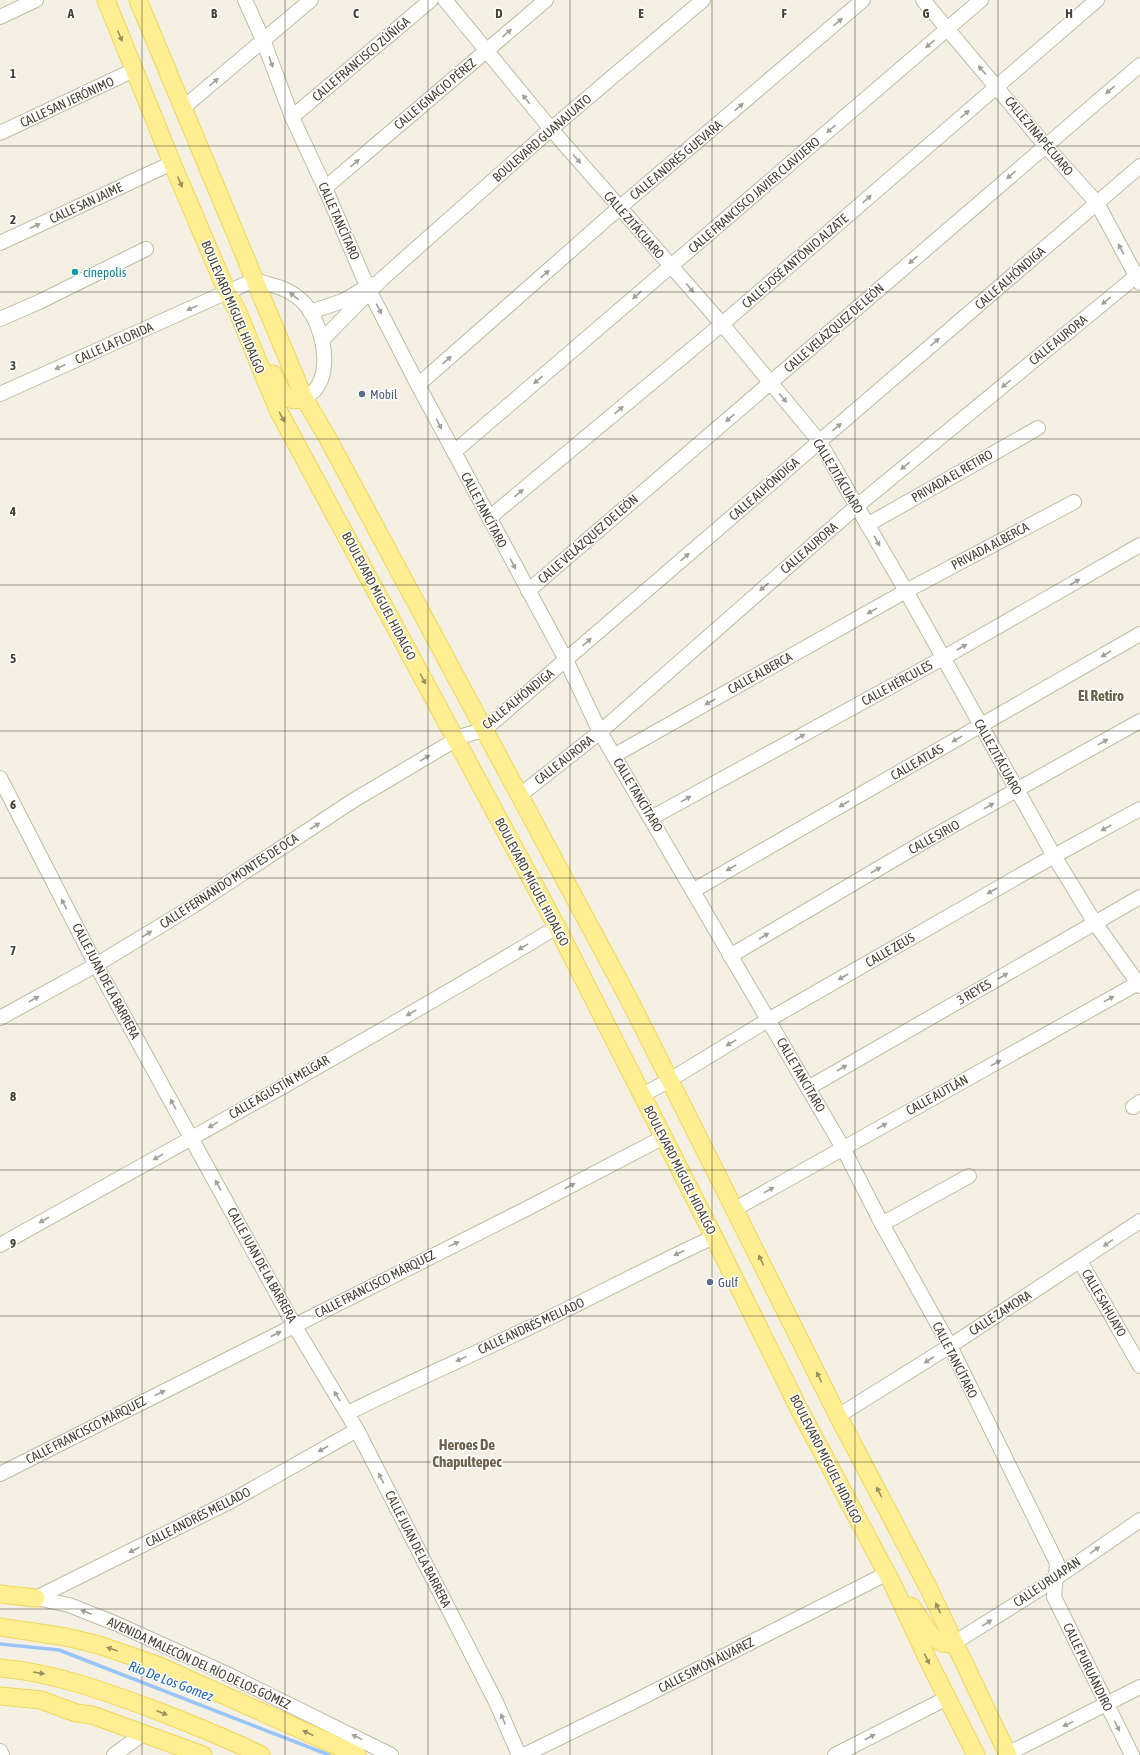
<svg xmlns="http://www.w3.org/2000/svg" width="1140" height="1755" viewBox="0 0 1140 1755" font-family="'Asap Condensed',sans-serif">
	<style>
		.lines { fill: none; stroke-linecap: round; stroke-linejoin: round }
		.stream { stroke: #9ac4f7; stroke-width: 3.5 }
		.minor-casing { stroke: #c0bba6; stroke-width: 16 }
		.major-casing { stroke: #efd658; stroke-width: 19 }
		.minor { stroke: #fff; stroke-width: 14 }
		.major { stroke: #ffef92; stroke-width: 17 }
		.oneway { fill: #a3a09a }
		.oneway2 { fill: #9a905e }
		.grid { fill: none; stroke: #474234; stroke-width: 1; stroke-opacity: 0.55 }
		.culture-dot { fill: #0f9aa8; stroke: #fff; stroke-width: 1.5 }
		.service-dot { fill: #5c6f8a; stroke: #fff; stroke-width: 1.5 }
		.labels { text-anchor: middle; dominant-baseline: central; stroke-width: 3; stroke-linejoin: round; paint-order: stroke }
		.street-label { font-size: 13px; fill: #474234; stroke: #fff }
		.culture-label { font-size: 13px; fill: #0d838f; stroke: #fff; text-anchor: start }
		.service-label { font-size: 13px; fill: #4e5e75; stroke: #fff; text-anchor: start }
		.water-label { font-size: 14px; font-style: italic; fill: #2367bd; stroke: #fff }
		.quarter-label { font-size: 15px; font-weight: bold; fill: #6b624a; stroke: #fff }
		.grid-label { font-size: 13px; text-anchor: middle; font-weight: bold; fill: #474234; stroke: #fff; stroke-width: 3; stroke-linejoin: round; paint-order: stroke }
	</style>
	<rect width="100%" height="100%" fill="#f4f1e4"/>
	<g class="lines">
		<path class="stream" d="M0,1644L59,1650L329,1755"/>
		<defs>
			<g id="minor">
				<path d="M245,0L263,40L292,117L325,188L367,286L418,385L566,660L600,732L843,1148L882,1224L950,1346L1057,1563L1054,1597L1132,1755"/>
				<path d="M445,0L551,129L722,324L819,441L906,591L1054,856L1095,923L1140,986"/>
				<path d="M923,0L1045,145L1097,203L1140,283"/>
				<path d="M0,17L36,0"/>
				<path d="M184,107L311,0"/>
				<path d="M292,117L431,0"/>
				<path d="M0,133L134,70"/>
				<path d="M325,188L546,0"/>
				<path d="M0,243L172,163"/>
				<path d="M310,312L343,301L372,284"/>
				<path d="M0,319L39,302L146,249"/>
				<path d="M323,339L383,278L551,129L703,0"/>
				<path d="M418,385L619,208L863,0"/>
				<path d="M0,394L227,292C236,289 247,282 256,281C259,281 264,283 268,284C281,287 295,293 305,304C324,326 337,383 304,398"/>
				<path d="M454,452L981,0"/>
				<path d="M489,518L722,324L1097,0"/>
				<path d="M867,525L1038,428"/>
				<path d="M528,591L1140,65"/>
				<path d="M615,755L906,591L1074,502"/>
				<path d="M0,778L96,965L294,1325L357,1430L496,1702L519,1755"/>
				<path d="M519,796L600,732L857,506L1140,273"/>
				<path d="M651,818L943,658L1140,545"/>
				<path d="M694,890L1140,634"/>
				<path d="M730,956L927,840L1140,721"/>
				<path d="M0,1018L96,965L193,906L354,800L462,736L484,730L1140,166"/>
				<path d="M808,1088L1140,897"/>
				<path d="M642,1095L663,1084L768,1020L1054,856L1140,809"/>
				<path d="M1133,1107L1140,1102"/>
				<path d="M735,1209L1140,982"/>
				<path d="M882,1224L969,1176"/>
				<path d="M0,1245C187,1141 374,1037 557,927"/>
				<path d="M1080,1261L1140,1366"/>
				<path d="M348,1413C404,1385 461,1360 518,1333C584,1302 648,1267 714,1237"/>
				<path d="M838,1416L950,1346L1140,1221"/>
				<path d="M0,1474L528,1208L664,1137"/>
				<path d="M36,1598L69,1605L117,1624L225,1673L391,1755"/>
				<path d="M36,1598L233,1500L357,1430"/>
				<path d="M954,1643L1040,1589L1140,1520"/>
				<path d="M0,1751L2,1755"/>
				<path d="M1007,1754L1140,1687"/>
				<path d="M114,1755L137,1738"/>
				<path d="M524,1755L635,1701L886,1574"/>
				<path d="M835,1755L947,1698"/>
			</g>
			<g id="major">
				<path d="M106,0L172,163L227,292L237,310L278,410L557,927L714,1237L799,1409L893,1585L928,1660L976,1755"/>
				<path d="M138,0L304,398L326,435L631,1003L838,1416L928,1587L1008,1755"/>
				<path d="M273,374C280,389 284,405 304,398"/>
				<path d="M0,1594L36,1598"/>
				<path d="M911,1606C923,1620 932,1649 954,1643"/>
				<path d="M0,1627L66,1637L99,1645L157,1665L357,1755"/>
				<path d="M0,1668C55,1673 104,1691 155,1710C191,1724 227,1738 261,1755"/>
				<path d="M0,1696L41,1700L76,1713L92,1715L203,1755"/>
			</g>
		</defs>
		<use href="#minor" class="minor-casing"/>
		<use href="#major" class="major-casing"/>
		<use href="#minor" class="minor"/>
		<use href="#major" class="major"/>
	</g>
	<defs><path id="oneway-solid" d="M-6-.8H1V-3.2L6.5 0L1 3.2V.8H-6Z"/></defs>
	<g class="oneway">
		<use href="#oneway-solid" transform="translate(838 22) rotate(-41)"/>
		<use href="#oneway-solid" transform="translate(507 33) rotate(-40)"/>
		<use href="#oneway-solid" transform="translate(930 44) rotate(139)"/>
		<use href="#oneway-solid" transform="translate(271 62) rotate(70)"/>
		<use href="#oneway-solid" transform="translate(982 70) rotate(-131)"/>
		<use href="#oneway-solid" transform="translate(214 82) rotate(-40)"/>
		<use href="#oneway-solid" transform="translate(1110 90) rotate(140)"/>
		<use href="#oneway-solid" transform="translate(526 99) rotate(-129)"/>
		<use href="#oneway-solid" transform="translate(739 107) rotate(-41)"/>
		<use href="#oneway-solid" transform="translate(965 114) rotate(-41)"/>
		<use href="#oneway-solid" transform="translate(831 129) rotate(139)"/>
		<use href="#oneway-solid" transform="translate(577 159) rotate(49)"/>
		<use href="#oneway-solid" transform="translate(355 163) rotate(-40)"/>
		<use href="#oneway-solid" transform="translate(1011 175) rotate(139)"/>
		<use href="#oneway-solid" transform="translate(867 199) rotate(-41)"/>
		<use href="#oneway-solid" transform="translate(35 226) rotate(-25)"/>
		<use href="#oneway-solid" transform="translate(1121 249) rotate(-119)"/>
		<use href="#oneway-solid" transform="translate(913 260) rotate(139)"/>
		<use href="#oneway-solid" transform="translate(545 274) rotate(-41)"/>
		<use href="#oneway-solid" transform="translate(690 288) rotate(49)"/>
		<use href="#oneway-solid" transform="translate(637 295) rotate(140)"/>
		<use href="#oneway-solid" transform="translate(294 296) rotate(-143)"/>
		<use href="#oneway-solid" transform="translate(1106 301) rotate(141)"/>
		<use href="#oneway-solid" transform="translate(192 308) rotate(156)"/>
		<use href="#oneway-solid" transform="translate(379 309) rotate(63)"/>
		<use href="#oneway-solid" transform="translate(935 342) rotate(-41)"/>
		<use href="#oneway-solid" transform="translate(447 360) rotate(-41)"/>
		<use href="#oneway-solid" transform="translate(60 367) rotate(156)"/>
		<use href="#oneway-solid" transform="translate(538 380) rotate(140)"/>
		<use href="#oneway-solid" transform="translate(1006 384) rotate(141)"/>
		<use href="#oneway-solid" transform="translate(783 398) rotate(50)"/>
		<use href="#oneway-solid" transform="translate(619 410) rotate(-40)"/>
		<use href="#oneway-solid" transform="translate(730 418) rotate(139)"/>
		<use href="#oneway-solid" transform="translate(439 424) rotate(62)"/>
		<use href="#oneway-solid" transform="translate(837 427) rotate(-41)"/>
		<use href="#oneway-solid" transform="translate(905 466) rotate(141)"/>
		<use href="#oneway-solid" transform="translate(519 493) rotate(-40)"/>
		<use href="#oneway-solid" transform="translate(877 541) rotate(60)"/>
		<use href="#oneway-solid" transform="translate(685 557) rotate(-41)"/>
		<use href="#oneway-solid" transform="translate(513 564) rotate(62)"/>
		<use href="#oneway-solid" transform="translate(1075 582) rotate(-30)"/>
		<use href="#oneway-solid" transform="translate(764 587) rotate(139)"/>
		<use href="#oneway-solid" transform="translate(872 611) rotate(151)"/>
		<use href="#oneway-solid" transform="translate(587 642) rotate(-41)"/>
		<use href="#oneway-solid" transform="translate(962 647) rotate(-30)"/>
		<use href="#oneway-solid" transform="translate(1106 654) rotate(150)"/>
		<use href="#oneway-solid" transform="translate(710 702) rotate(151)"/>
		<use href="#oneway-solid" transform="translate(800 737) rotate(-29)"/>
		<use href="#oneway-solid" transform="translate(957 739) rotate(150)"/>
		<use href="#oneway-solid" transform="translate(1103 742) rotate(-29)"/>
		<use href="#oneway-solid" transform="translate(425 758) rotate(-31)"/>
		<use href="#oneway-solid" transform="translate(686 799) rotate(-29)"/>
		<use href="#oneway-solid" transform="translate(844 804) rotate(150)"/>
		<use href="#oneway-solid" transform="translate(989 806) rotate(-29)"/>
		<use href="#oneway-solid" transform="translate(315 826) rotate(-33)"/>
		<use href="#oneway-solid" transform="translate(1106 828) rotate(151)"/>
		<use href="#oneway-solid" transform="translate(731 868) rotate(150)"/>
		<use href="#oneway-solid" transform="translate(876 870) rotate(-30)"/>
		<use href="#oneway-solid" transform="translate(992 891) rotate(150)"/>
		<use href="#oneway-solid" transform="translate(64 904) rotate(-117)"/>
		<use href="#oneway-solid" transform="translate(147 934) rotate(-32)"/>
		<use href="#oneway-solid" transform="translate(764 936) rotate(-31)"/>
		<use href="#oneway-solid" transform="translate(523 947) rotate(149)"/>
		<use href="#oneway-solid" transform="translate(1003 976) rotate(-30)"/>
		<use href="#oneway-solid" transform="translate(843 977) rotate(150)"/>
		<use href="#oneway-solid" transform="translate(34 999) rotate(-29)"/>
		<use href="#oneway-solid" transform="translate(1109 999) rotate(-29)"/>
		<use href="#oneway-solid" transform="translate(411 1013) rotate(150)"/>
		<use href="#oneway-solid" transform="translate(731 1043) rotate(149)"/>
		<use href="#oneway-solid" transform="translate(996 1063) rotate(-29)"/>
		<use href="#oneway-solid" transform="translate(842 1068) rotate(-30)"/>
		<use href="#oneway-solid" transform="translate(173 1104) rotate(-119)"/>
		<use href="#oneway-solid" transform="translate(213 1125) rotate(149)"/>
		<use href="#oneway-solid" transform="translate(882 1126) rotate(-29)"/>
		<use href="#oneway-solid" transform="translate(158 1157) rotate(151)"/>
		<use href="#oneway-solid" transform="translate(218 1185) rotate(-119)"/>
		<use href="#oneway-solid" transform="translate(570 1186) rotate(-28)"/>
		<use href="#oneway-solid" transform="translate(769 1190) rotate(-29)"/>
		<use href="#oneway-solid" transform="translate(44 1220) rotate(151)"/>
		<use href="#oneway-solid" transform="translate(1108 1243) rotate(146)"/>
		<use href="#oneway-solid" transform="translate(454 1244) rotate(-26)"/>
		<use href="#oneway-solid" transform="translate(679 1253) rotate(155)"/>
		<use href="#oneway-solid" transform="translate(276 1334) rotate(-27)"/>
		<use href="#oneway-solid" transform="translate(461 1359) rotate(156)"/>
		<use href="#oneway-solid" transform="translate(929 1360) rotate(147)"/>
		<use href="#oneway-solid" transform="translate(160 1393) rotate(-27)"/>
		<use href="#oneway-solid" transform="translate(337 1396) rotate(-121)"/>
		<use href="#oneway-solid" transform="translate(323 1449) rotate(150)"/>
		<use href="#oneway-solid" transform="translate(381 1478) rotate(-117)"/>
		<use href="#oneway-solid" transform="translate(134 1550) rotate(153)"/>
		<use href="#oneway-solid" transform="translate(1095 1550) rotate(-35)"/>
		<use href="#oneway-solid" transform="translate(86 1612) rotate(-159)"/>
		<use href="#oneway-solid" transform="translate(987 1623) rotate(-32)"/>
		<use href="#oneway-solid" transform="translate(503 1719) rotate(-114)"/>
		<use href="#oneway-solid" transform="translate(1068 1724) rotate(154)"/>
		<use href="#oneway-solid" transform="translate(1117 1726) rotate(64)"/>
		<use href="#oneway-solid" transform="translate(357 1737) rotate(-154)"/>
		<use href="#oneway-solid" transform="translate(870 1737) rotate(-27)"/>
	</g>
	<g class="oneway2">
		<use href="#oneway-solid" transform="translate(120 36) rotate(68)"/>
		<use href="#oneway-solid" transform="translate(180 182) rotate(67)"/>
		<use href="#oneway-solid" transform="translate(282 417) rotate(61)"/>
		<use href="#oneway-solid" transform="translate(423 679) rotate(62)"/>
		<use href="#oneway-solid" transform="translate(761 1260) rotate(-116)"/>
		<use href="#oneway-solid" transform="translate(819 1377) rotate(-116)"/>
		<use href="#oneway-solid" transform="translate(879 1492) rotate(-118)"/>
		<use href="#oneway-solid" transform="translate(938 1608) rotate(-115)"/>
		<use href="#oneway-solid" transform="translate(112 1649) rotate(-161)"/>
		<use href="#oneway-solid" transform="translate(927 1659) rotate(64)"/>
		<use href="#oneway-solid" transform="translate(39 1673) rotate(9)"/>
		<use href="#oneway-solid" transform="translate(162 1713) rotate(21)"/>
		<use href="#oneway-solid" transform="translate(308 1733) rotate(-156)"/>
	</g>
	<path class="grid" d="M142,0V1755M285,0V1755M428,0V1755M570,0V1755M712,0V1755M855,0V1755M998,0V1755M0,146H1140M0,292H1140M0,439H1140M0,585H1140M0,731H1140M0,878H1140M0,1024H1140M0,1170H1140M0,1316H1140M0,1462H1140M0,1609H1140"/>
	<circle class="culture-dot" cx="75" cy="272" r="4"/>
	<g class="service-dot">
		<circle cx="362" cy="394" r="4"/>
		<circle cx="710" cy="1282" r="4"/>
	</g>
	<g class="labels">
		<g class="street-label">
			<text transform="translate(361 59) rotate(-40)">CALLE FRANCISCO ZÚÑIGA</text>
			<text transform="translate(435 94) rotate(-40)">CALLE IGNACIO PÉREZ</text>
			<text transform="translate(67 102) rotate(-25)">CALLE SAN JERÓNIMO</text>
			<text transform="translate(1039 136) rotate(50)">CALLE ZINAPÉCUARO</text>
			<text transform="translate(542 138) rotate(-41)">BOULEVARD GUANAJUATO</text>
			<text transform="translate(676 160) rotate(-40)">CALLE ANDRÉS GUEVARA</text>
			<text transform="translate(754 195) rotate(-41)">CALLE FRANCISCO JAVIER CLAVIJERO</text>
			<text transform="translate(86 203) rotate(-25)">CALLE SAN JAIME</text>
			<text transform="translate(339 221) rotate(66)">CALLE TANCÍTARO</text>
			<text transform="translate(634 225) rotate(49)">CALLE ZITÁCUARO</text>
			<text transform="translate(795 261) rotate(-41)">CALLE JOSÉ ANTÔNIO ALZATE</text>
			<text transform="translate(1010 278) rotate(-41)">CALLE ALHÓNDIGA</text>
			<text transform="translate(233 307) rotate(67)">BOULEVARD MIGUEL HIDALGO</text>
			<text transform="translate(834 328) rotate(-41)">CALLE VELÁZQUEZ DE LEÓN</text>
			<text transform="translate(1058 340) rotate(-39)">CALLE AURORA</text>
			<text transform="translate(114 343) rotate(-24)">CALLE LA FLORIDA</text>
			<text transform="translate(838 476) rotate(59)">CALLE ZITÁCUARO</text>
			<text transform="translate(952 476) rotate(-30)">PRIVADA EL RETIRO</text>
			<text transform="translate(764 489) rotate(-41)">CALLE ALHÓNDIGA</text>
			<text transform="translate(484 510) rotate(62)">CALLE TANCÍTARO</text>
			<text transform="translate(588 539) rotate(-41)">CALLE VELÁZQUEZ DE LEÓN</text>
			<text transform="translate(990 546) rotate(-28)">PRIVADA ALBERCA</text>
			<text transform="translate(809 548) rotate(-41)">CALLE AURORA</text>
			<text transform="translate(379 596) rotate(62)">BOULEVARD MIGUEL HIDALGO</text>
			<text transform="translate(760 673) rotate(-29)">CALLE ALBERCA</text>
			<text transform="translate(897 683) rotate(-29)">CALLE HÉRCULES</text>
			<text transform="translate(518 699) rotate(-39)">CALLE ALHÓNDIGA</text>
			<text transform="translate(998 757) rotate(61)">CALLE ZITÁCUARO</text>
			<text transform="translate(564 760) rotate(-38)">CALLE AURORA</text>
			<text transform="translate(917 762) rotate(-30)">CALLE ATLAS</text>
			<text transform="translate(638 795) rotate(59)">CALLE TANCÍTARO</text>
			<text transform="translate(934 837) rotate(-29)">CALLE SIRIO</text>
			<text transform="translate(229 881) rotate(-33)">CALLE FERNANDO MONTES DE OCA</text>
			<text transform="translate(532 882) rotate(62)">BOULEVARD MIGUEL HIDALGO</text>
			<text transform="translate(890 950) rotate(-30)">CALLE ZEUS</text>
			<text transform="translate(106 981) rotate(62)">CALLE JUAN DE LA BARRERA</text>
			<text transform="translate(974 992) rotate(-30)">3 REYES</text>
			<text transform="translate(801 1075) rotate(60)">CALLE TANCÍTARO</text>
			<text transform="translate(279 1087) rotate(-30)">CALLE AGUSTÍN MELGAR</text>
			<text transform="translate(937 1095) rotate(-29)">CALLE AUTLÁN</text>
			<text transform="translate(680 1170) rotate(63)">BOULEVARD MIGUEL HIDALGO</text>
			<text transform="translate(262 1265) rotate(61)">CALLE JUAN DE LA BARRERA</text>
			<text transform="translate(375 1284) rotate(-27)">CALLE FRANCISCO MÁRQUEZ</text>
			<text transform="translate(1104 1303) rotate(60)">CALLE SAHUAYO</text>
			<text transform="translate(1000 1313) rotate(-33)">CALLE ZAMORA</text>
			<text transform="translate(531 1326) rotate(-25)">CALLE ANDRÉS MELLADO</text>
			<text transform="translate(955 1360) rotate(63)">CALLE TANCÍTARO</text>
			<text transform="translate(86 1430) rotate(-27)">CALLE FRANCISCO MÁRQUEZ</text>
			<text transform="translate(826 1459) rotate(63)">BOULEVARD MIGUEL HIDALGO</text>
			<text transform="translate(198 1517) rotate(-27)">CALLE ANDRÉS MELLADO</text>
			<text transform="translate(418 1549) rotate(63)">CALLE JUAN DE LA BARRERA</text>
			<text transform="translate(1047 1582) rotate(-34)">CALLE URUAPAN</text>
			<text transform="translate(199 1663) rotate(25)">AVENIDA MALECÓN DEL RÍO DE LOS GÓMEZ</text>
			<text transform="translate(706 1665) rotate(-27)">CALLE SIMÓN ÁLVAREZ</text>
			<text transform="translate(1088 1667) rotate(64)">CALLE PURUÁNDIRO</text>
		</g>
		<g class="culture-label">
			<text x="83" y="272">cinepolis</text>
		</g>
		<g class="service-label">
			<text x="370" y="394">Mobil</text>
			<text x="718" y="1282">Gulf</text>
		</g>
		<g class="water-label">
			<text transform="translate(171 1681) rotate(21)">Rio De Los Gomez</text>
		</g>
		<g class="quarter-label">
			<text x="1101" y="695">El Retiro</text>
			<text x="467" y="1444">Heroes De<tspan x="467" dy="17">Chapultepec</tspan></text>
		</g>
	</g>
	<g class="grid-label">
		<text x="71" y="18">A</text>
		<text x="214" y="18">B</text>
		<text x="356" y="18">C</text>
		<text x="499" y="18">D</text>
		<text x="641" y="18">E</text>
		<text x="784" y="18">F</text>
		<text x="926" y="18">G</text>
		<text x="1069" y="18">H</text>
		<text x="13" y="78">1</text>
		<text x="13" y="224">2</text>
		<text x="13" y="370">3</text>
		<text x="13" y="516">4</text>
		<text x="13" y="663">5</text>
		<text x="13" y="809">6</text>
		<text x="13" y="955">7</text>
		<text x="13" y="1101">8</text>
		<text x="13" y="1248">9</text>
	</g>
</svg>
